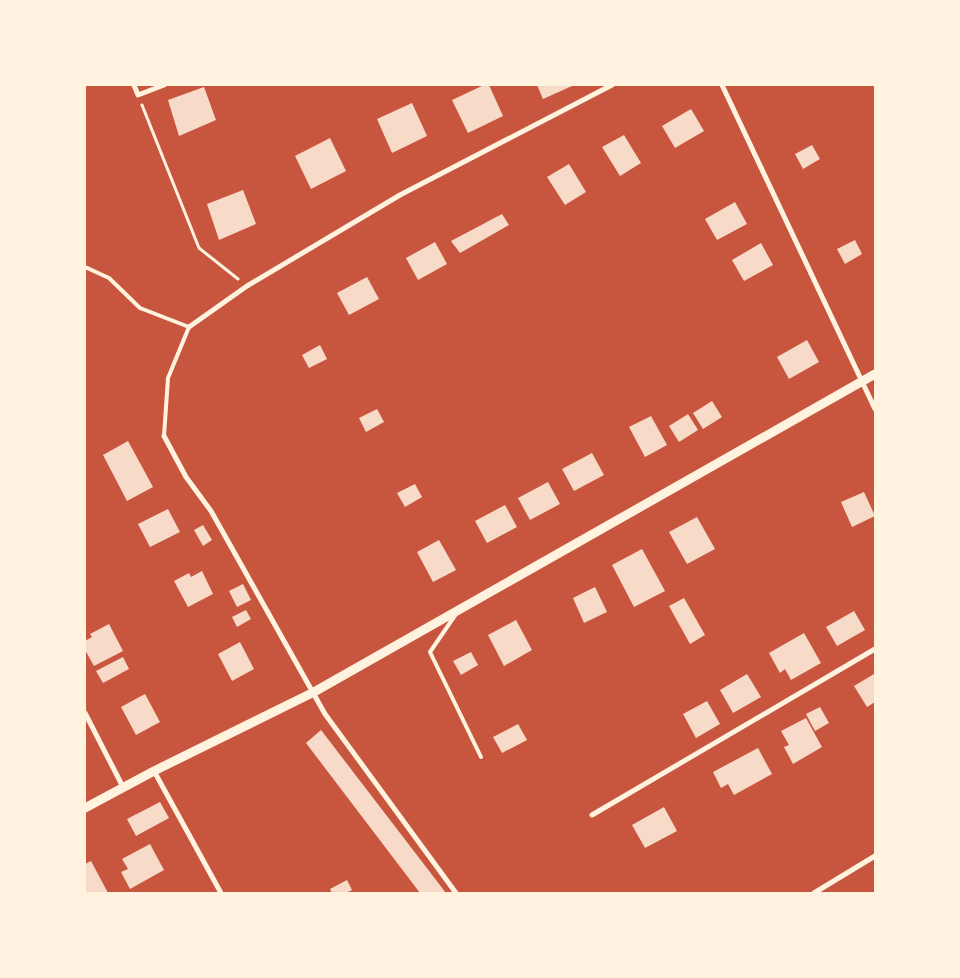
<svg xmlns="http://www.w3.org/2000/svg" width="960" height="978" viewBox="0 0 960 978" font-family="Mulish,sans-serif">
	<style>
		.building { fill: #f7dbc8 }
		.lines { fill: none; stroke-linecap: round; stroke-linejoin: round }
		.path { stroke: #fff3e0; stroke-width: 3 }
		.service { stroke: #fff3e0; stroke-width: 4 }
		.minor { stroke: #fff3e0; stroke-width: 5 }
		.tertiary { stroke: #fff3e0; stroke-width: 9 }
	</style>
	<rect width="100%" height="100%" fill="#c8553d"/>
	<g class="building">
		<path d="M484,85H489L503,116L468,133L452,100Z"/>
		<path d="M537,85H572V86L543,99Z"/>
		<path d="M204,87L216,120L179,136L168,100Z"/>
		<path d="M412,103L427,136L392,153L377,119Z"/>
		<path d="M691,109L704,131L675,148L662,126Z"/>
		<path d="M624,135L641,163L620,176L602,147Z"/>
		<path d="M330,138L346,171L311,189L295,156Z"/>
		<path d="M812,145L820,159L803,169L795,154Z"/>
		<path d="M569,164L586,192L565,205L547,177Z"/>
		<path d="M243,190L256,224L219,240L207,204Z"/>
		<path d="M735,202L747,224L717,240L705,219Z"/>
		<path d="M502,214L509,225L460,253L451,241Z"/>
		<path d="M855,240L862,254L845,264L837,249Z"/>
		<path d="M435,242L447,264L418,280L406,258Z"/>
		<path d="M761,243L773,265L744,281L732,260Z"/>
		<path d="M367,277L379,299L349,315L337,293Z"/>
		<path d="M807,340L819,362L789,379L777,357Z"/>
		<path d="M320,345L327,359L309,368L302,355Z"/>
		<path d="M712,401L722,417L703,429L693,413Z"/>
		<path d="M377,409L384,422L366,432L359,418Z"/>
		<path d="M688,414L698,430L679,442L669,426Z"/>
		<path d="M651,416L667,445L645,457L629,427Z"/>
		<path d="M128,441L153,487L127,501L103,455Z"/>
		<path d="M592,453L604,475L574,491L562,469Z"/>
		<path d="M548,482L560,504L530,520L518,498Z"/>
		<path d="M415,484L422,497L405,507L397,493Z"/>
		<path d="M864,492L875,516L852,527L841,502Z"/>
		<path d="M505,505L517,527L487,543L475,521Z"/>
		<path d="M168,509L180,532L150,547L138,524Z"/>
		<path d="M697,517L715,549L687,564L669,532Z"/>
		<path d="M203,525L212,540L203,546L194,530Z"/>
		<path d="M439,540L456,570L433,582L417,552Z"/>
		<path d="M642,549L665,591L634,607L612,565Z"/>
		<path d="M202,571L213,594L188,607L174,581L189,573L191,577Z"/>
		<path d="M243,584L251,600L237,607L229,591Z"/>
		<path d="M595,587L607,612L584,623L573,598Z"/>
		<path d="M684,598L705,635L690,644L669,606Z"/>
		<path d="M246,610L251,619L237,627L232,617Z"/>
		<path d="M854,611L865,630L837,646L826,627Z"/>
		<path d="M516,620L532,650L504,666L488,635Z"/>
		<path d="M109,624L123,651L94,666L85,650V641L92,637L90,634Z"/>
		<path d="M804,633L821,663L791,680L785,669L780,673L769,653Z"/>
		<path d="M240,642L254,669L232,681L218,654Z"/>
		<path d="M471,652L478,665L461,675L453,661Z"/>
		<path d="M123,657L129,669L103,683L96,671Z"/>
		<path d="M747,674L761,697L733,713L720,690Z"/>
		<path d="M874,674L875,702L867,707L854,686Z"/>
		<path d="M145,694L160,722L136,735L121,707Z"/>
		<path d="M707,701L720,724L696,738L683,714Z"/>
		<path d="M820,707L829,723L815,731L806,714Z"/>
		<path d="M806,718L822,747L793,764L784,747L789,745L781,731Z"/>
		<path d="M518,724L527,740L502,753L493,737Z"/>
		<path d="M321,730L446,893H420L306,743Z"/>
		<path d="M758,748L772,774L734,795L728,784L721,788L713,772Z"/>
		<path d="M160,802L169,818L136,836L127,819Z"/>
		<path d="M664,807L677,831L645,848L632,825Z"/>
		<path d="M150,844L164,870L130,889L121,872L128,869L122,859Z"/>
		<path d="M91,861L108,893H86L85,864Z"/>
		<path d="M347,880L352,890L346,893H332L330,889Z"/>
	</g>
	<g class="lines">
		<path class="path" d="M142,105L199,248L238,279"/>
		<g class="service">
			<path d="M85,267L109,278L140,308L189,327L168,378L164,436"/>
			<path d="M456,614L430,652L481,757"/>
		</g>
		<g class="minor">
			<path d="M134,85L138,95L164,85"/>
			<path d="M722,85L875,409"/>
			<path d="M189,327L247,286L400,195L612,85"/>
			<path d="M164,436L186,477L211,511L325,714L456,893"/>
			<path d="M85,713L123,787"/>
			<path d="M154,771L221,893"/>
			<path d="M592,815L875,649"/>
			<path d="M814,893L875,856"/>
		</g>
		<path class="tertiary" d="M85,808L154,771L314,692L875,374"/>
	</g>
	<rect width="960" height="978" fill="none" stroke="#fff3e0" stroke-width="172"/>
</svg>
